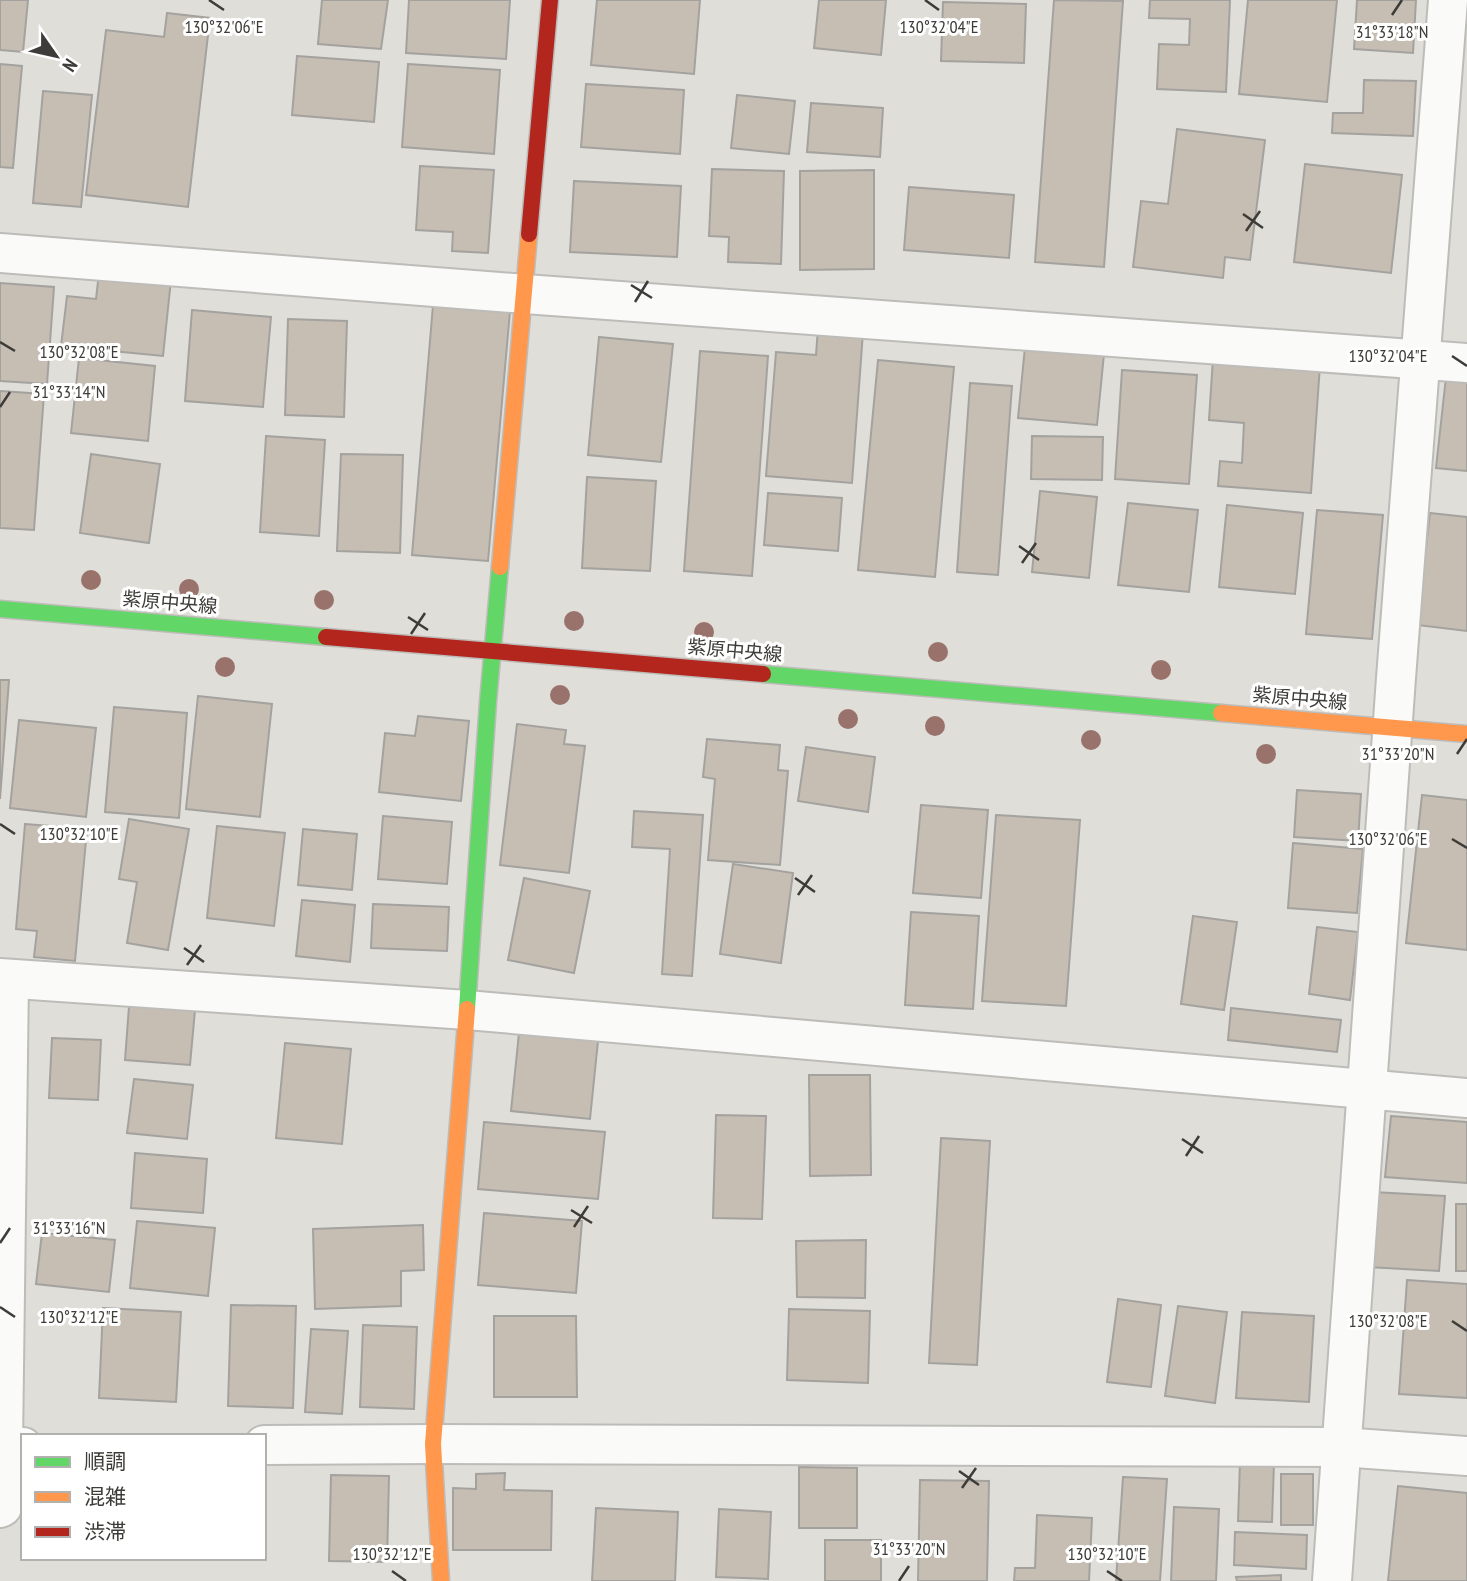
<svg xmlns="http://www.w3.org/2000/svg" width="1467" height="1581" viewBox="0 0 1467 1581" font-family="'PT Sans Narrow','Noto Sans JP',sans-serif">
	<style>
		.building { fill: #c6bdb3; stroke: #a4a29f; stroke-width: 2 }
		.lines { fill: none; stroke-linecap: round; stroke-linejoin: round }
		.street-casing { stroke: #bdbcb9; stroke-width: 42 }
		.fast-casing { stroke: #bdbcb9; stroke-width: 19 }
		.slow-casing { stroke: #bdbcb9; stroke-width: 19 }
		.jam-casing { stroke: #bdbcb9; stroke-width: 19 }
		.street { stroke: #fafaf9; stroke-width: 38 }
		.fast { stroke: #63d668; stroke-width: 16 }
		.slow { stroke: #ff974d; stroke-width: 16 }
		.jam { stroke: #b3261e; stroke-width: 16 }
		.tree { fill: #99726c }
		.ticks { fill: none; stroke: #3d3c38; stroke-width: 2.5 }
		.labels { text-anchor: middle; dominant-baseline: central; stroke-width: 6; stroke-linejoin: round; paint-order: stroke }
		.street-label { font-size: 19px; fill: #3d3c38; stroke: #fff }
		.ticks-label { font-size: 18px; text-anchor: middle; fill: #3d3c38; stroke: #fff; stroke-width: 6; stroke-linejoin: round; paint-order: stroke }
	</style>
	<rect width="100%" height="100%" fill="#dfded9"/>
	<g class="building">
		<path d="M0,0H28L23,52L0,50Z"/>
		<path d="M322,0H388L381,49L318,44Z"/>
		<path d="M409,0H510L506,59L406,53Z"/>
		<path d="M597,0H700L694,74L591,65Z"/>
		<path d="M819,0H886L881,55L814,48Z"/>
		<path d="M1054,0L1123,1L1104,267L1035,262Z"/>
		<path d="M1150,0H1230L1226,92L1157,89L1159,44L1189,45L1190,19L1149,18Z"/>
		<path d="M1248,0H1337L1327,102L1239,94Z"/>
		<path d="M1357,0H1416L1413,53L1354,49Z"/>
		<path d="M943,2L1026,4L1024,63L941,61Z"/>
		<path d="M167,13L210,18L188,207L86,195L106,30L164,37Z"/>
		<path d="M297,56L379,62L374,122L292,115Z"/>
		<path d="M0,64L22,66L13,168L0,167Z"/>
		<path d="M408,64L500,70L494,154L402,147Z"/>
		<path d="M1364,80L1416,81L1413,136L1332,133L1333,113H1363Z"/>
		<path d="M586,84L684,90L680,154L581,147Z"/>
		<path d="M43,91L92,95L81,207L33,203Z"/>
		<path d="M737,95L795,101L789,154L731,148Z"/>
		<path d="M811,103L883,108L880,157L807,152Z"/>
		<path d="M1177,129L1265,140L1250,260L1225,257L1223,278L1133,267L1141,201L1168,204Z"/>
		<path d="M1305,164L1402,175L1391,273L1294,262Z"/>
		<path d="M420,166L494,170L488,253L452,251L453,232L416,230Z"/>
		<path d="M712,169L784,171L781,264L728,262L729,237L709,236Z"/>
		<path d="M874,170V269L800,270V171Z"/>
		<path d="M574,181L681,186L677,257L570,252Z"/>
		<path d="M909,187L1014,195L1009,258L904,250Z"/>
		<path d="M99,273L171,280L163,356L61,346L67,296L96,299Z"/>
		<path d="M0,283L54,287L47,384L0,381Z"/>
		<path d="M433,305L510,311L488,561L412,555Z"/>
		<path d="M192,310L271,317L263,407L185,401Z"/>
		<path d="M288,319L347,321L344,417L285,415Z"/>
		<path d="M818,328L863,332L852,483L766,476L776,352L816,355Z"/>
		<path d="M599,337L673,344L661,462L588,455Z"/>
		<path d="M1025,347L1104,354L1097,425L1018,418Z"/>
		<path d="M700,351L768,356L752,576L684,571Z"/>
		<path d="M79,358L155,366L148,441L71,433Z"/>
		<path d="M1213,358L1320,365L1311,493L1218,486L1220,461L1242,463L1244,423L1209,420Z"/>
		<path d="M878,360L954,367L935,577L858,570Z"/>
		<path d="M1122,370L1197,375L1189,484L1115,479Z"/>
		<path d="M1446,377L1467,379V471L1436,468Z"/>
		<path d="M970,383L1012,386L998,575L957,572Z"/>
		<path d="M0,391L44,394L34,530L0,528Z"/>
		<path d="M266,436L325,440L319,536L260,532Z"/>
		<path d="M1032,436L1103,437L1102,480L1031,479Z"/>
		<path d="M91,454L160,464L149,543L80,533Z"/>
		<path d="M341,454L403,455L400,553L337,551Z"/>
		<path d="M587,477L656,481L650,571L582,568Z"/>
		<path d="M1040,491L1097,497L1089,578L1032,572Z"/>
		<path d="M768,493L842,498L838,551L764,545Z"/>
		<path d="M1128,503L1198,510L1189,592L1118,585Z"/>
		<path d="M1227,505L1303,513L1295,594L1219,587Z"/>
		<path d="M1317,510L1383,515L1372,639L1306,634Z"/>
		<path d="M1430,513L1467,517V631L1417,625Z"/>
		<path d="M0,680H9L0,799Z"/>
		<path d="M198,696L272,704L260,817L186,809Z"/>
		<path d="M114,707L187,713L179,818L105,812Z"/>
		<path d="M418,716L469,721L461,801L379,792L385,733L415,736Z"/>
		<path d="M19,720L96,728L86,817L10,808Z"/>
		<path d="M517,724L566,730L564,744L585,746L569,873L500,865Z"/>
		<path d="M707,739L780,745L778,770L788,771L780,865L708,860L715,779L703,777Z"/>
		<path d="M806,747L875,757L868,812L798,801Z"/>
		<path d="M1297,790L1361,794L1358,841L1294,837Z"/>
		<path d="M1422,795L1467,800V950L1406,943Z"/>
		<path d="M921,805L988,810L981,898L913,893Z"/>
		<path d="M634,811L703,815L692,976L662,974L670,849L632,847Z"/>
		<path d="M996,815L1080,820L1066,1006L982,1001Z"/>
		<path d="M383,816L452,822L447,884L378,879Z"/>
		<path d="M129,819L189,829L168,950L127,943L137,882L119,879Z"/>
		<path d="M25,824L87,829L75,961L34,957L37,931L16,929Z"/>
		<path d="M217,826L285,833L274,926L207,918Z"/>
		<path d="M303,829L357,834L352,890L298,885Z"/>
		<path d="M1293,843L1363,849L1357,913L1288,908Z"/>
		<path d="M733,864L793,873L781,963L720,954Z"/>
		<path d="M524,878L590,891L574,973L508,960Z"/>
		<path d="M302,900L355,905L350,962L296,956Z"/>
		<path d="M373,904L449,907L447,951L371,948Z"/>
		<path d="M911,912L979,916L973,1009L905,1005Z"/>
		<path d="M1193,916L1237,922L1224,1010L1181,1004Z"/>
		<path d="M1317,927L1358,932L1350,1000L1309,994Z"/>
		<path d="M130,993L196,999L190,1065L125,1060Z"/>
		<path d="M1231,1008L1341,1020L1337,1052L1228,1040Z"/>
		<path d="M519,1033L598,1041L590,1119L511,1111Z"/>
		<path d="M52,1038L101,1040L98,1100L49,1098Z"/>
		<path d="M285,1043L351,1049L342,1144L276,1138Z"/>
		<path d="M809,1075H870L871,1175L810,1176Z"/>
		<path d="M134,1079L193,1085L187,1139L127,1133Z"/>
		<path d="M716,1115L766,1116L762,1219L713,1218Z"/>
		<path d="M1391,1116L1467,1122V1183L1385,1177Z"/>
		<path d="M484,1122L605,1132L598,1199L478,1189Z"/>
		<path d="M941,1138L990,1141L977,1365L929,1363Z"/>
		<path d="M135,1153L207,1159L203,1213L131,1208Z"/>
		<path d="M1373,1192L1445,1196L1439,1271L1368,1267Z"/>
		<rect x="1456" y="1204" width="11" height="67"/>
		<path d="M484,1213L582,1221L576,1293L478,1285Z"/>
		<path d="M137,1221L215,1228L208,1296L130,1288Z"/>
		<path d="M423,1225L424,1270L401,1271V1306L315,1309L313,1229Z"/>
		<path d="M42,1233L115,1240L109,1292L36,1284Z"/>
		<path d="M866,1240L865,1298L797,1297L796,1241Z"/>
		<path d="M1407,1280L1467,1284V1398L1399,1394Z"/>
		<path d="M1118,1299L1161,1305L1151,1387L1107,1382Z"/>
		<path d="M231,1305L296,1306L293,1408L228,1406Z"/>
		<path d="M1178,1306L1227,1312L1215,1403L1165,1396Z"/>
		<path d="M103,1308L181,1312L176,1402L99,1398Z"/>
		<path d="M789,1309L870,1311L868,1383L787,1380Z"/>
		<path d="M1242,1312L1314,1316L1309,1402L1236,1398Z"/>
		<path d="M494,1316H576L577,1397H494Z"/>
		<path d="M363,1325L417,1327L414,1409L360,1407Z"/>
		<path d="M311,1329L348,1331L342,1414L305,1412Z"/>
		<path d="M1240,1462L1274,1463L1272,1522L1238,1521Z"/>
		<path d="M799,1467L857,1468V1528H799Z"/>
		<path d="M505,1473L504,1490L552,1491L551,1550H453V1488L476,1489V1474Z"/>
		<rect x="1281" y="1474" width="32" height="51"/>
		<path d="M331,1475L389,1476L387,1562L329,1561Z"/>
		<path d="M1123,1477L1167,1479L1160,1581H1116Z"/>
		<path d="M920,1480L989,1481L987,1581H918Z"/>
		<path d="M1398,1486L1467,1493V1581H1388Z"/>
		<path d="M1174,1507L1219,1509L1216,1581H1171Z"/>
		<path d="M596,1508L678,1512L675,1581H592Z"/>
		<path d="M719,1509L771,1512L768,1579L716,1577Z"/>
		<path d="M1037,1515L1092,1518L1089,1581H1014L1015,1568H1035Z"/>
		<path d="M1235,1532L1307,1535L1306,1569L1234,1565Z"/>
		<rect x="825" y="1540" width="56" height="41"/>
		<path d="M1281,1575V1581H1237L1236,1577Z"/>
	</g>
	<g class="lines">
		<defs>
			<g id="street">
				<path d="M0,253L525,294L1467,363"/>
				<path d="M0,978L467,1010L1467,1098"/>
				<path d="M264,1445L433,1444L1341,1447L1467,1456"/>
				<path d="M0,1447H3L9,979"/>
				<path d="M0,1508L2,1507L3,1447H23"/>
				<path d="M1332,1581L1396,678L1448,0"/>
			</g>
			<g id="fast">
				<path d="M0,609L326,637"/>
				<path d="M763,674L1221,713"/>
				<path d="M467,1009L488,702L500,567"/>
			</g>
			<g id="slow">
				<path d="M500,567L529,234"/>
				<path d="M1221,713L1467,734"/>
				<path d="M441,1581L433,1444L467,1009"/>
			</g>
			<g id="jam">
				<path d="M529,234L550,0"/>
				<path d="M326,637L763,674"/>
			</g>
		</defs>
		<use href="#street" class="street-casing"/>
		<use href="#fast" class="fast-casing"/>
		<use href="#slow" class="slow-casing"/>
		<use href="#jam" class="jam-casing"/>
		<use href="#street" class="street"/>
		<use href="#fast" class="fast"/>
		<use href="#slow" class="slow"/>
		<use href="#jam" class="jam"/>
	</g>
	<g class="tree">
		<circle cx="91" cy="580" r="10"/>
		<circle cx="189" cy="589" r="10"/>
		<circle cx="324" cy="600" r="10"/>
		<circle cx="574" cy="621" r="10"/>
		<circle cx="704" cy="632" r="10"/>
		<circle cx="938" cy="652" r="10"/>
		<circle cx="225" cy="667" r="10"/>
		<circle cx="1161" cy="670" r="10"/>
		<circle cx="560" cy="695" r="10"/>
		<circle cx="848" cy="719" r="10"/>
		<circle cx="935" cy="726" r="10"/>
		<circle cx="1091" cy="740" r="10"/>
		<circle cx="1266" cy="754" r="10"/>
	</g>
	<path class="ticks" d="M209,0L224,10M925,0L939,10M1392,15L1402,0M1243,214L1263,228M1246,231L1260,211M631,285L652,298M635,302L648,281M0,342L15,351M1452,356L1467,366M0,407L10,392M1019,546L1039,560M1022,563L1036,543M408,617L428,630M411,634L425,613M1457,754L1467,739M0,824L15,834M1452,839L1467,848M795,878L815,892M798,895L812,875M184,948L204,962M187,965L201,945M1182,1139L1203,1153M1186,1156L1199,1136M571,1210L592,1223M574,1227L588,1206M0,1243L10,1228M0,1307L15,1317M1452,1321L1467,1331M959,1471L979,1485M962,1488L976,1468M392,1571L406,1581M1107,1571L1122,1581M899,1581L909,1566"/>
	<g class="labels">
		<g class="street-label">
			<text transform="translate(170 602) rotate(5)">紫原中央線</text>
			<text transform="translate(735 650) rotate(5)">紫原中央線</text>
			<text transform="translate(1300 698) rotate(5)">紫原中央線</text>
		</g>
	</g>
	<g class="ticks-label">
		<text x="224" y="33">130°32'06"E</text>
		<text x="939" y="33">130°32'04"E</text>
		<text x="1392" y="38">31°33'18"N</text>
		<text x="79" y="358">130°32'08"E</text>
		<text x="1388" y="362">130°32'04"E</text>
		<text x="69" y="398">31°33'14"N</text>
		<text x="1398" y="760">31°33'20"N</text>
		<text x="79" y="840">130°32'10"E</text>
		<text x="1388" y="845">130°32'06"E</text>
		<text x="69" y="1234">31°33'16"N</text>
		<text x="79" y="1323">130°32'12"E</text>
		<text x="1388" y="1327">130°32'08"E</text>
		<text x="909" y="1555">31°33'20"N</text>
		<text x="392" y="1560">130°32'12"E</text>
		<text x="1107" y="1560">130°32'10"E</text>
	</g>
	<rect x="21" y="1434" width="245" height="126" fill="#ffffff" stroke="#b1b1af" stroke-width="2"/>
	<rect x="35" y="1457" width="35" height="10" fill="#63d668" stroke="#b1b1af" stroke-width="2"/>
	<text x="84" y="1469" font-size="21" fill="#3d3c38">順調</text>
	<rect x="35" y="1492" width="35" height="10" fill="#ff974d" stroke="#b1b1af" stroke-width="2"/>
	<text x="84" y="1504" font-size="21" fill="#3d3c38">混雑</text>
	<rect x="35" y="1527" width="35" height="10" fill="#b3261e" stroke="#b1b1af" stroke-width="2"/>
	<text x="84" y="1539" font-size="21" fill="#3d3c38">渋滞</text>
	<g transform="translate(56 56) rotate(124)" stroke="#ffffff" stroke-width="5" paint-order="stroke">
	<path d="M0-5L12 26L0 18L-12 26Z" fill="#3d3c38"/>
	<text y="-10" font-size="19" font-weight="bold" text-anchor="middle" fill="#3d3c38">N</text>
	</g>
</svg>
